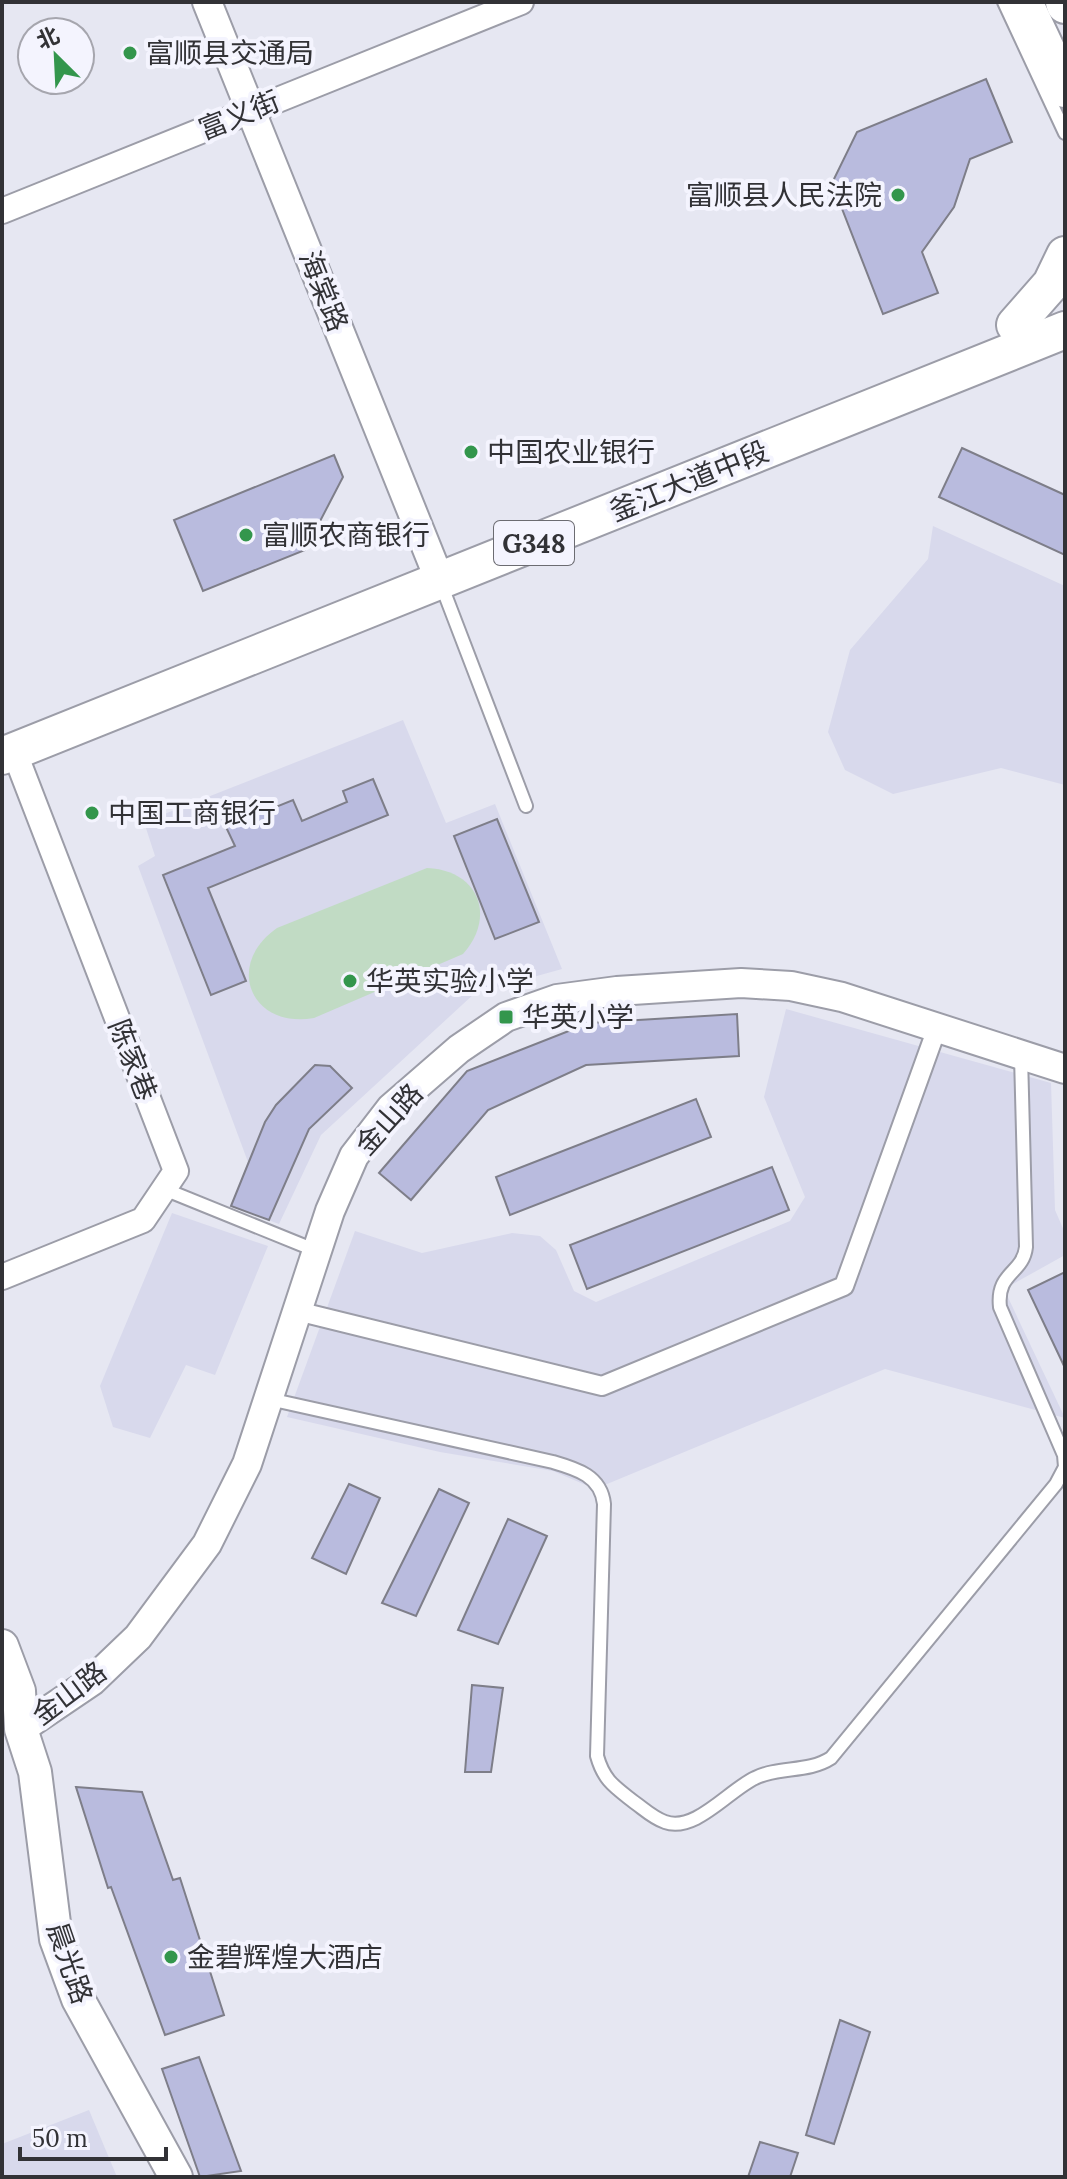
<svg xmlns="http://www.w3.org/2000/svg" width="1067" height="2179" viewBox="0 0 1067 2179" font-family="Lora,'Noto Sans SC',serif">
	<style>
		.built { fill: #d8d9ec }
		.green { fill: #c1dbc4 }
		.building { fill: #b9bbde; stroke: #7e7e89; stroke-width: 2 }
		.lines { fill: none; stroke-linecap: round; stroke-linejoin: round }
		.service-casing { stroke: #9c9da8; stroke-width: 16 }
		.pedestrian-casing { stroke: #9c9da8; stroke-width: 22 }
		.minor-casing { stroke: #9c9da8; stroke-width: 28 }
		.tertiary-casing { stroke: #9c9da8; stroke-width: 32 }
		.secondary-casing { stroke: #9c9da8; stroke-width: 36 }
		.primary-casing { stroke: #9c9da8; stroke-width: 40 }
		.service { stroke: #fff; stroke-width: 12 }
		.pedestrian { stroke: #fff; stroke-width: 18 }
		.minor { stroke: #fff; stroke-width: 24 }
		.tertiary { stroke: #fff; stroke-width: 28 }
		.secondary { stroke: #fff; stroke-width: 32 }
		.primary { stroke: #fff; stroke-width: 36 }
		.poi-dot { fill: #33964c; stroke: #f4f4fe; stroke-width: 3 }
		.labels { text-anchor: middle; dominant-baseline: central; stroke-width: 8; stroke-linejoin: round; paint-order: stroke }
		.shield { fill: #f4f4fe; stroke: #6c6c72; stroke-width: 2 }
		.shield-label { font-size: 26px; font-weight: bold; fill: #323236 }
		.poi-label { font-size: 28px; fill: #323236; stroke: #f4f4fe; text-anchor: start }
		.street-label { font-size: 28px; fill: #323236; stroke: #f4f4fe }
	</style>
	<rect width="100%" height="100%" fill="#e6e7f2"/>
	<g class="built">
		<path d="M933,526L1065,586V785L1001,768L893,794L845,770L828,732L850,650L928,559Z"/>
		<path d="M403,720L446,823L495,804L562,969L475,993L321,1135L279,1224L231,1206L248,1162L138,866L155,856L144,822Z"/>
		<path d="M786,1009L1051,1083L1055,1210L1065,1233V1255L1004,1289L1065,1418L885,1369L595,1489L553,1471L440,1452L287,1417L355,1231L422,1253L512,1233L540,1236L556,1250L574,1291L596,1302L790,1221L805,1197L764,1097Z"/>
		<path d="M172,1213L268,1246L215,1375L186,1365L150,1438L113,1427L100,1386Z"/>
		<path d="M89,2110L117,2177H2V2144Z"/>
	</g>
	<path class="green" d="M427,868C478,870 497,916 463,954L314,1018C251,1029 224,965 277,928Z"/>
	<g class="building">
		<path d="M986,79L1012,142L970,159L954,207L922,252L938,293L883,314L832,183L857,132Z"/>
		<path d="M962,448L1065,495V555L939,497Z"/>
		<path d="M334,455L343,477L305,550L203,591L174,520Z"/>
		<path d="M373,779L388,815L208,888L246,981L211,995L163,875L235,846L226,827L293,800L302,821L347,802L343,791Z"/>
		<path d="M497,819L539,922L495,939L454,836Z"/>
		<path d="M737,1014L739,1056L586,1065L488,1110L411,1200L379,1173L467,1071L589,1023Z"/>
		<path d="M315,1065L330,1066L352,1088L309,1129L269,1220L231,1206L265,1122L276,1105Z"/>
		<path d="M696,1099L711,1137L510,1215L496,1177Z"/>
		<path d="M772,1167L789,1210L587,1289L570,1245Z"/>
		<path d="M1065,1272V1368L1028,1290Z"/>
		<path d="M349,1484L380,1498L346,1574L312,1558Z"/>
		<path d="M439,1489L469,1503L416,1616L382,1603Z"/>
		<path d="M508,1519L547,1536L498,1644L458,1630Z"/>
		<path d="M472,1685L503,1688L491,1772H465Z"/>
		<path d="M76,1787L142,1792L173,1880L180,1878L224,2015L165,2035L111,1887L108,1888Z"/>
		<path d="M840,2020L870,2032L834,2144L806,2135Z"/>
		<path d="M199,2057L241,2171L200,2177L162,2069Z"/>
		<path d="M760,2142L798,2153L790,2177H748Z"/>
	</g>
	<g class="lines">
		<defs>
			<g id="service">
				<path d="M1004,2L1065,133"/>
				<path d="M441,584L526,806"/>
				<path d="M164,1189L317,1251"/>
				<path d="M269,1399L553,1462C577,1469 601,1476 604,1504L597,1756C604,1781 615,1787 634,1802C644,1809 653,1818 665,1822C695,1833 729,1790 755,1778C779,1766 808,1773 831,1758L1056,1484L1065,1467L1064,1455L1000,1307C996,1272 1023,1274 1026,1247L1021,1056"/>
			</g>
			<path id="pedestrian" d="M297,1311L602,1386L844,1286L937,1028"/>
			<g id="minor">
				<path d="M2,211L521,2"/>
				<path d="M2,1277L143,1220L176,1171L14,751"/>
			</g>
			<g id="tertiary">
				<path d="M207,2L440,581"/>
				<path d="M21,1729L92,1681L138,1637L207,1544L247,1464L330,1211L354,1156L391,1108L459,1049L506,1017L557,999L617,991L741,983L791,986L842,997L1065,1069"/>
			</g>
			<path id="secondary" d="M2,1646L19,1691L21,1729L35,1772L56,1939L78,1999L176,2177"/>
			<g id="primary">
				<path d="M1024,2L1065,89"/>
				<path d="M1064,2L1065,5"/>
				<path d="M1015,325L1051,284L1065,255"/>
				<path d="M2,756L1065,330"/>
			</g>
		</defs>
		<use href="#service" class="service-casing"/>
		<use href="#pedestrian" class="pedestrian-casing"/>
		<use href="#minor" class="minor-casing"/>
		<use href="#tertiary" class="tertiary-casing"/>
		<use href="#secondary" class="secondary-casing"/>
		<use href="#primary" class="primary-casing"/>
		<use href="#service" class="service"/>
		<use href="#pedestrian" class="pedestrian"/>
		<use href="#minor" class="minor"/>
		<use href="#tertiary" class="tertiary"/>
		<use href="#secondary" class="secondary"/>
		<use href="#primary" class="primary"/>
	</g>
	<g class="poi-dot">
		<circle cx="130" cy="53" r="8"/>
		<circle cx="898" cy="195" r="8"/>
		<circle cx="471" cy="452" r="8"/>
		<circle cx="246" cy="535" r="8"/>
		<circle cx="92" cy="813" r="8"/>
		<circle cx="350" cy="981" r="8"/>
		<rect x="498" y="1009" width="16" height="16" rx="4"/>
		<circle cx="171" cy="1957" r="8"/>
	</g>
	<g class="labels">
		<rect class="shield" x="494" y="521" width="80" height="44" rx="6"/>
		<g class="shield-label">
			<text x="534" y="543">G348</text>
		</g>
		<g class="poi-label">
			<text x="146" y="53">富顺县交通局</text>
			<text x="882" y="195" text-anchor="end">富顺县人民法院</text>
			<text x="487" y="452">中国农业银行</text>
			<text x="262" y="535">富顺农商银行</text>
			<text x="108" y="813">中国工商银行</text>
			<text x="366" y="981">华英实验小学</text>
			<text x="522" y="1017">华英小学</text>
			<text x="187" y="1957">金碧辉煌大酒店</text>
		</g>
		<g class="street-label">
			<text transform="translate(239 115) rotate(-22)">富义街</text>
			<text transform="translate(324 291) rotate(68)">海棠路</text>
			<text transform="translate(689 481) rotate(-22)">釜江大道中段</text>
			<text transform="translate(133 1060) rotate(69)">陈家巷</text>
			<text transform="translate(389 1119) rotate(-48)">金山路</text>
			<text transform="translate(69 1693) rotate(-37)">金山路</text>
			<text transform="translate(70 1963) rotate(71)">晨光路</text>
		</g>
	</g>
	<rect width="1067" height="2179" fill="none" stroke="#323236" stroke-width="8"/>
	<g transform="translate(56 56) rotate(336)"><circle r="38" fill="#f4f4fe" stroke="#a6a6ae" stroke-width="2"/>
	<path d="M0-6L14 30L0 20L-14 30Z" fill="#33964c"/>
	<text y="-12" font-size="22" font-weight="bold" text-anchor="middle" fill="#323236">北</text>
	</g>
	<path d="M20 2147v12h146v-12" fill="none" stroke="#323236" stroke-width="4"/>
	<text x="32" y="2147" font-size="24" fill="#323236" stroke="#f4f4fe" stroke-width="6" paint-order="stroke">50 m</text>
</svg>
